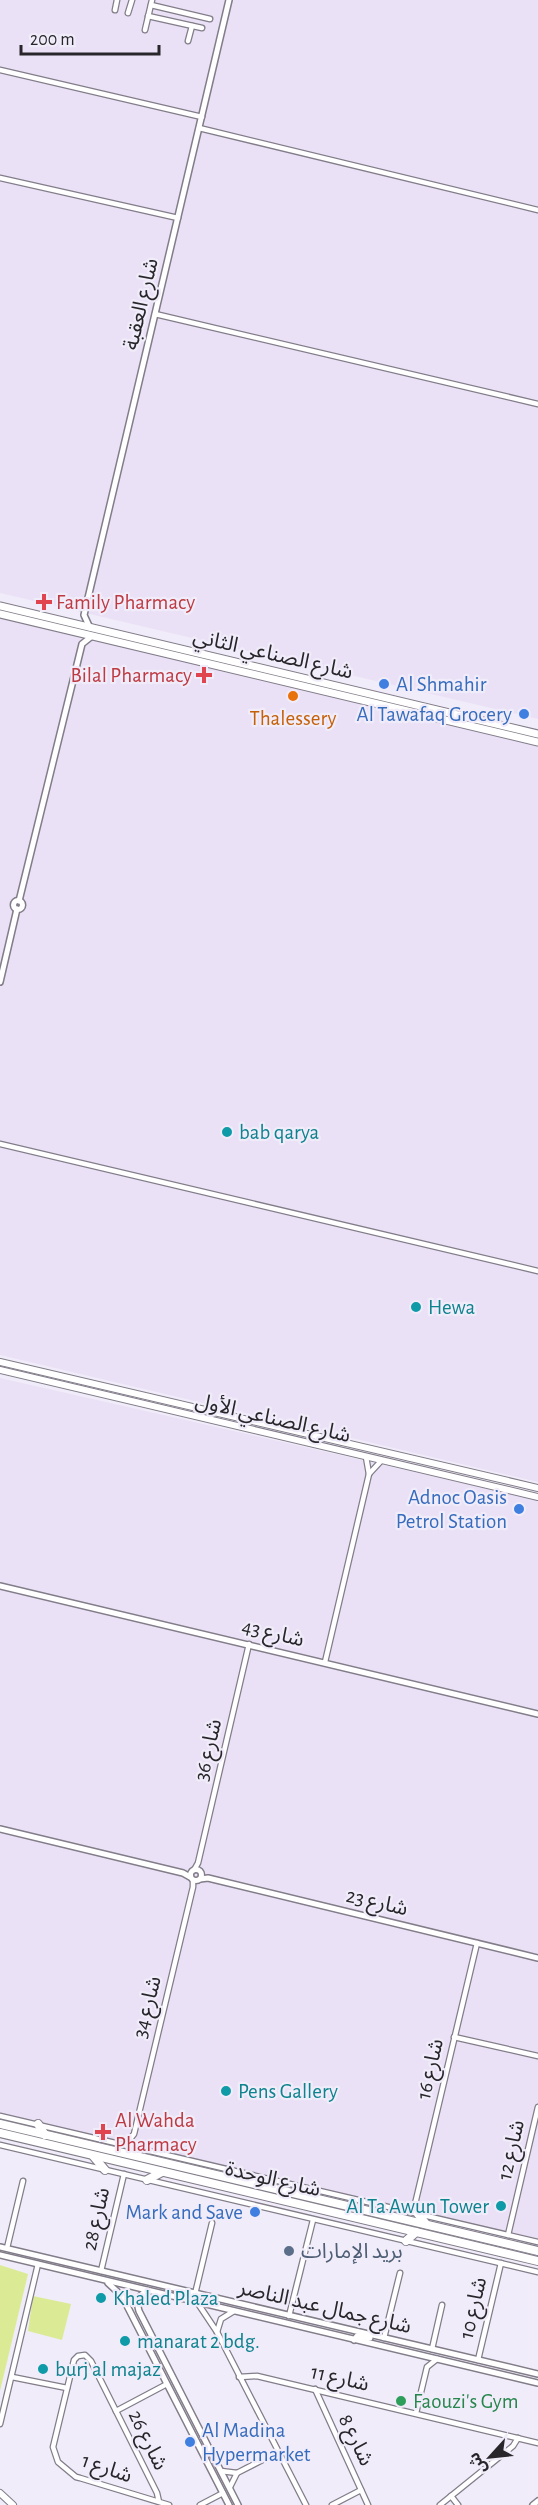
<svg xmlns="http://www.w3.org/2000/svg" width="538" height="2505" viewBox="0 0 538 2505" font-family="'Alegreya Sans','Noto Sans Arabic',sans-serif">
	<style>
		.built { fill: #eae1f6 }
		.green { fill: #dbeb95 }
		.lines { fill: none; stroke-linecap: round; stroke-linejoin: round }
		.minor-casing { stroke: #827d89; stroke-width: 7 }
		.tertiary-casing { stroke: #827d89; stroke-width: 8 }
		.secondary-casing { stroke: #827d89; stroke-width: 8 }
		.primary-casing { stroke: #827d89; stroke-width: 9 }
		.motorway-casing { stroke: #827d89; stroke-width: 10 }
		.minor { stroke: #fff; stroke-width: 4.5 }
		.tertiary { stroke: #fff; stroke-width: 5 }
		.secondary { stroke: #fff; stroke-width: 6 }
		.primary { stroke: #fff; stroke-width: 7 }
		.motorway { stroke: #fff; stroke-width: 8 }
		.health-dot { fill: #e0444e; stroke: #f1ecf9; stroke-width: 2 }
		.shop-dot { fill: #3f7fe0; stroke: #f1ecf9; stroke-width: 2 }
		.food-dot { fill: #e8710a; stroke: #f1ecf9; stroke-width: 2 }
		.culture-dot { fill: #0f9aa8; stroke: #f1ecf9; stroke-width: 2 }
		.service-dot { fill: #5c6f8a; stroke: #f1ecf9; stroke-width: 2 }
		.leisure-dot { fill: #2e9e5b; stroke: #f1ecf9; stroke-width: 2 }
		.labels { text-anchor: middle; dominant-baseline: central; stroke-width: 4.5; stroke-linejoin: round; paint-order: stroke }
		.street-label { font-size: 21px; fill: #28262b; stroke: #f1ecf9 }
		.health-label { font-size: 21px; fill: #be3a42; stroke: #f1ecf9; text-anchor: start }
		.shop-label { font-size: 21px; fill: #366cbe; stroke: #f1ecf9; text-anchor: end }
		.food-label { font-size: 21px; fill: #c56008; stroke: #f1ecf9 }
		.culture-label { font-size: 21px; fill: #0d838f; stroke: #f1ecf9; text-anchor: start }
		.service-label { font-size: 21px; fill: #4e5e75; stroke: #f1ecf9; text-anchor: start }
		.leisure-label { font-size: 21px; fill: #27864d; stroke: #f1ecf9; text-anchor: start }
	</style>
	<rect width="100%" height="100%" fill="#f1ecf9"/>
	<g class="built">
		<path d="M0,0H538V719L0,593Z"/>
		<path d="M0,618L538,745V1482L0,1355Z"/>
		<path d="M0,1378L538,1500V2246L0,2120Z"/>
	</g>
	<g class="green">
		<path d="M0,2265L28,2274L0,2391Z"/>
		<path d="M33,2296L71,2304L62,2340L28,2331Z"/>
	</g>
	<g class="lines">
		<defs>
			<g id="minor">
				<path d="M151,5L210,19"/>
				<path d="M115,10L117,0"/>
				<path d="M128,13L132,0"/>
				<path d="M148,16L202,28"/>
				<path d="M145,30L152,0"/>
				<path d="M188,41L192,26"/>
				<path d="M0,70L202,117"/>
				<path d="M199,128L538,210"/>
				<path d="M0,178L178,218"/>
				<path d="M155,314L538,404"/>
				<path d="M0,1144L538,1271"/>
				<path d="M366,1457L369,1474"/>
				<path d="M325,1662L369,1474L381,1461"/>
				<path d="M194,1870L198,1863L249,1644"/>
				<path d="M454,2037L538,2056"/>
				<path d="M0,2116L538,2242"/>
				<path d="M0,2145L538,2272"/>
				<path d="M125,2145L134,2134L193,1887V1880"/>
				<path d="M409,2212L415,2204L477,1943"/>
				<path d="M508,2235L538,2107"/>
				<path d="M7,2248L23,2181"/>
				<path d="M101,2271L124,2174"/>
				<path d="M195,2294L212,2223"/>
				<path d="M197,2302L217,2332L306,2505"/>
				<path d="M289,2316L313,2220"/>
				<path d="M217,2332L221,2319L234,2311"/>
				<path d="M384,2338L400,2273"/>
				<path d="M432,2349L442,2305"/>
				<path d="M478,2360L501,2263"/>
				<path d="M12,2377L67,2388"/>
				<path d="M239,2377L257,2376L538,2443"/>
				<path d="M315,2389L368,2505"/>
				<path d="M116,2411L167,2384"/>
				<path d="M416,2413L427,2367L437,2359"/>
				<path d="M0,2424L38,2264"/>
				<path d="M221,2471L237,2473L278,2452"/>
				<path d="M230,2487L237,2473"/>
				<path d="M451,2496L458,2505"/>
				<path d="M159,2502L157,2493L91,2361L85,2355L78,2356L74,2360L53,2447L58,2462L76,2477L80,2478L169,2505"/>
				<path d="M200,2505L223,2493"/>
				<path d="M332,2505L361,2490"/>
				<path d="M440,2505L513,2446L518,2438"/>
			</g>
			<g id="tertiary">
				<path d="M90,628L84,615L229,0"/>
				<circle cx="18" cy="905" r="4.5"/>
				<path d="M19,901L82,644L92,636"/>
				<path d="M0,982L17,909"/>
				<path d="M0,1586L538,1714"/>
				<path d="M0,1829L183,1873L190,1877"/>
				<circle cx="196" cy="1875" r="5.5"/>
				<path d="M200,1879L208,1878L538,1958"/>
				<path d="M0,2247L538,2374"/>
				<path d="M0,2255L538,2383"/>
				<path d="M108,2283L122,2296L229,2505"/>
				<path d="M149,2291C139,2293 136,2302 139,2311L238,2505"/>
				<path d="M354,2340L357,2336L370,2338"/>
				<path d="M533,2505L538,2501"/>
			</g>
			<g id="secondary">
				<path d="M0,1362L538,1488"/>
				<path d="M0,1370L538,1497"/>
				<path d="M0,2493L13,2505"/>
			</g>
			<g id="primary">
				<path d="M0,606L538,734"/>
				<path d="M0,614L538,742"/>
			</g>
			<g id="motorway">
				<path d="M0,2124L538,2251"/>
				<path d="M38,2124L45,2135"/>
				<path d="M0,2133L538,2261"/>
				<path d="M94,2157L105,2170"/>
				<path d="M147,2180L162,2172"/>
				<path d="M418,2214L426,2224"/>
				<path d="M406,2241L416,2232"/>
			</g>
		</defs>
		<use href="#minor" class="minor-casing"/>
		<use href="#tertiary" class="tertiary-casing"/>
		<use href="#secondary" class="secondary-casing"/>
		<use href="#primary" class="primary-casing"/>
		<use href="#motorway" class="motorway-casing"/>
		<use href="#minor" class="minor"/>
		<use href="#tertiary" class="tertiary"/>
		<use href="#secondary" class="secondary"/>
		<use href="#primary" class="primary"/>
		<use href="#motorway" class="motorway"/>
	</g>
	<g class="health-dot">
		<path d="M41 593h6v6h6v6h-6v6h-6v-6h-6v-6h6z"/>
		<path d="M201 666h6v6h6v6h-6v6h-6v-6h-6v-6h6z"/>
		<path d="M100 2123h6v6h6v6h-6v6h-6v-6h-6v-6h6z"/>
	</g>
	<g class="shop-dot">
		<circle cx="384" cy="684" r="6"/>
		<circle cx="524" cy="714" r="6"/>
		<circle cx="519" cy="1509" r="6"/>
		<circle cx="255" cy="2212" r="6"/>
		<circle cx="190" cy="2442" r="6"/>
	</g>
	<circle class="food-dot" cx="293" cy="696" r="6"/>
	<g class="culture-dot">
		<circle cx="227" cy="1132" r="6"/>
		<circle cx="416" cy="1307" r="6"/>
		<circle cx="226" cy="2091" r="6"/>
		<circle cx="501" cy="2206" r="6"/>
		<circle cx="101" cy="2298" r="6"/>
		<circle cx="125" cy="2341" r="6"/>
		<circle cx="43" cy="2369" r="6"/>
	</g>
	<circle class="service-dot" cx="289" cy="2251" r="6"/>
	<circle class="leisure-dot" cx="401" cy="2401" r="6"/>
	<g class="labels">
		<g class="street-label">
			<text transform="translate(141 304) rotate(-77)">شارع العقبة</text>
			<text transform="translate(273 654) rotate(13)">شارع الصناعي الثاني</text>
			<text transform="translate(273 1418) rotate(13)">شارع الصناعي الأول</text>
			<text transform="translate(273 1633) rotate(13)">شارع 43</text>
			<text transform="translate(208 1750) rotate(-77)">شارع 36</text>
			<text transform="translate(377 1902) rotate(13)">شارع 23</text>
			<text transform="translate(147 2007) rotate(-76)">شارع 34</text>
			<text transform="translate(430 2069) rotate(-77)">شارع 16</text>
			<text transform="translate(511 2150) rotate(-77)">شارع 12</text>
			<text transform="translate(273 2179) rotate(13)">شارع الوحدة</text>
			<text transform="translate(96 2219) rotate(-77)">شارع 28</text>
			<text transform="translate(325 2307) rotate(13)">شارع جمال عبد الناصر</text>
			<text transform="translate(473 2308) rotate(-77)">شارع 10</text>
			<text transform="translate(340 2378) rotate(13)">شارع 11</text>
			<text transform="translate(148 2440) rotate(64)">شارع 26</text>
			<text transform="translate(356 2440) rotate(64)">شارع 8</text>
			<text transform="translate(107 2468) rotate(19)">شارع 1</text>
		</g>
		<g class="health-label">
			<text x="56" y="602">Family Pharmacy</text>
			<text x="192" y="675" text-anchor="end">Bilal Pharmacy</text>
			<text x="115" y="2120">Al Wahda<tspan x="115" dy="24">Pharmacy</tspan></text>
		</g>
		<g class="shop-label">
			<text x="396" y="684" text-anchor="start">Al Shmahir</text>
			<text x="512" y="714">Al Tawafaq Grocery</text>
			<text x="507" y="1497">Adnoc Oasis<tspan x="507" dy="24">Petrol Station</tspan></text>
			<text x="243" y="2212">Mark and Save</text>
			<text x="202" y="2430" text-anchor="start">Al Madina<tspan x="202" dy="24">Hypermarket</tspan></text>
		</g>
		<g class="food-label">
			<text x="293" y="718">Thalessery</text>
		</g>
		<g class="culture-label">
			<text x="239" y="1132">bab qarya</text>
			<text x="428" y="1307">Hewa</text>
			<text x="238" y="2091">Pens Gallery</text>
			<text x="489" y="2206" text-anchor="end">Al Ta Awun Tower</text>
			<text x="113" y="2298">Khaled Plaza</text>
			<text x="137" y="2341">manarat 2 bdg.</text>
			<text x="55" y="2369">burj al majaz</text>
		</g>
		<g class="service-label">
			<text x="301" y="2251">بريد الإمارات</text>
		</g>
		<g class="leisure-label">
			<text x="413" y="2401">Faouzi's Gym</text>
		</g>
	</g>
	<g transform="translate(490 2457) rotate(243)" stroke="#f1ecf9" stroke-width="4.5" paint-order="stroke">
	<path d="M0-4.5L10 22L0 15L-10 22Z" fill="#28262b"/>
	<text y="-9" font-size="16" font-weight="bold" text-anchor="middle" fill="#28262b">ش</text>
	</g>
	<path d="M21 45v9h138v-9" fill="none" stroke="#28262b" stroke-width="3"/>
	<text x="30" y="45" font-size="18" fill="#28262b" stroke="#f1ecf9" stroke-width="4.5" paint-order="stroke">200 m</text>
</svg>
